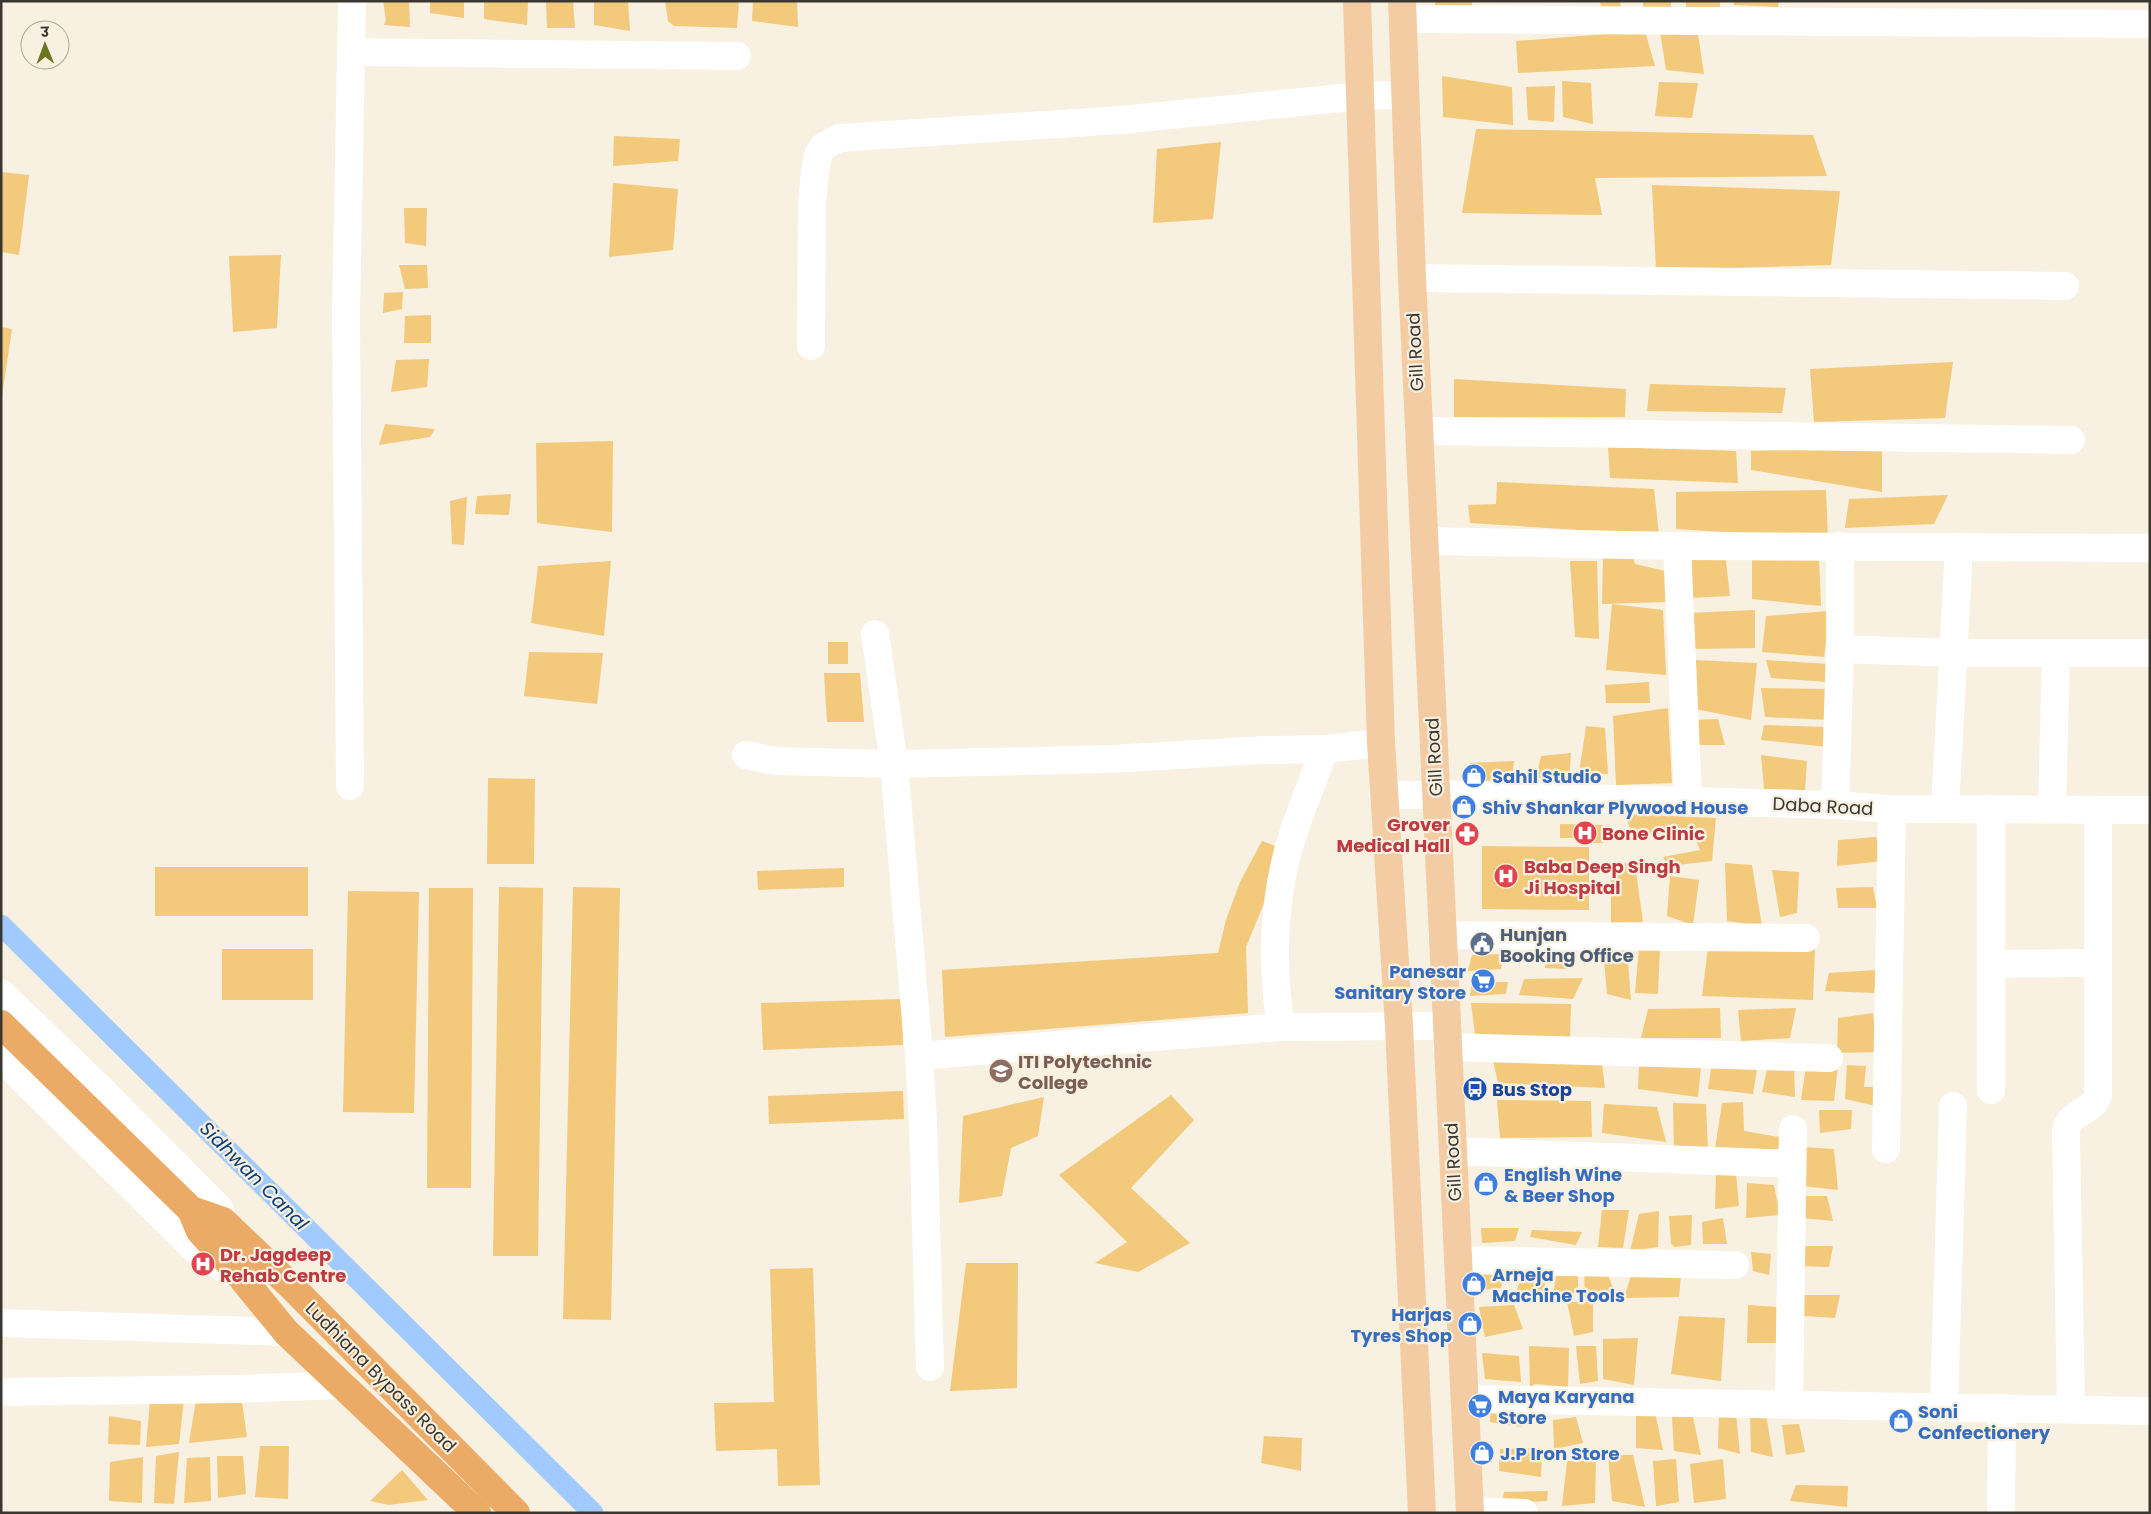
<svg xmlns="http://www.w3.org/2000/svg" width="2151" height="1514" viewBox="0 0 2151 1514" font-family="Poppins,'Noto Sans Devanagari',sans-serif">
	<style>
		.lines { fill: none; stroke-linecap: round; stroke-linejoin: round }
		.canal { stroke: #a1cafe; stroke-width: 21 }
		.building { fill: #f3c97b }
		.minor { stroke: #fff; stroke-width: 28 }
		.major { stroke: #f3cca3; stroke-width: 28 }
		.highway { stroke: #ebaa65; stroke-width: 28 }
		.labels { text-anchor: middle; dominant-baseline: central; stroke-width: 4.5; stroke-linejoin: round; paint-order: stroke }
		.street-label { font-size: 18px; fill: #3a3731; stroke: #f8f0e0 }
		.shop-label { font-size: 18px; font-weight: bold; fill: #366cbe; stroke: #f8f0e0; text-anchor: start }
		.health-label { font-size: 18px; font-weight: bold; fill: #be3a42; stroke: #f8f0e0; text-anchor: start }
		.service-label { font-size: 18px; font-weight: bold; fill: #4e5e75; stroke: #f8f0e0; text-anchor: start }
		.education-label { font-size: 18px; font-weight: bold; fill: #785e54; stroke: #f8f0e0; text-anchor: start }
		.transit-label { font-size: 18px; font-weight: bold; fill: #164399; stroke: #f8f0e0; text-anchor: start }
		.water-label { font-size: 19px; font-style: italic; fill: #0a3f78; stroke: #f8f0e0 }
	</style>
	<rect width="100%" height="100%" fill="#f8f0e0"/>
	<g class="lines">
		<path class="canal" d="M1,925L593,1513"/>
	</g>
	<g class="building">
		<path d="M383,1H409L410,27L384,25L386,20Z"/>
		<path d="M430,1H464V18L430,13Z"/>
		<path d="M484,1H528L527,25L484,19Z"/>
		<path d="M546,1H573L575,28H547Z"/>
		<path d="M594,1H628L630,31L594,25Z"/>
		<path d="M665,1H739L737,28L674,26L668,21Z"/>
		<path d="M753,1H797L798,27L752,21Z"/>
		<path d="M1435,1H1472V8L1435,5Z"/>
		<path d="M1600,1H1620L1621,8L1601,7Z"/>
		<path d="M1643,1H1671V8L1643,7Z"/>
		<path d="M1686,1H1720V10L1686,9Z"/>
		<path d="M1733,1H1779L1778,7L1734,5Z"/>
		<path d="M1645,31L1655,66L1518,73L1516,41Z"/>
		<path d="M1660,32L1698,34L1704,74L1666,70Z"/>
		<path d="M1442,76L1512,87L1513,125L1443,117Z"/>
		<path d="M1562,81L1591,83L1593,124L1563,117Z"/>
		<path d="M1659,82L1698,83L1692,118L1655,116Z"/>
		<path d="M1555,86L1554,122L1528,120L1526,87Z"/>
		<path d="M1476,129L1813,135L1827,176L1595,178L1602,215L1462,213Z"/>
		<path d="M614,136L680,139L678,161L613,166Z"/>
		<path d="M1221,142L1213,219L1153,223L1157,149Z"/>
		<path d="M1,172L29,175L19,255L1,252Z"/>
		<path d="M613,183L678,189L673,250L609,257Z"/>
		<path d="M1652,185L1840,191L1831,265L1656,270Z"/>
		<path d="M404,208H427L426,246L405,243Z"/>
		<path d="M281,255L277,328L233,332L229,256Z"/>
		<path d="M399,265H427L428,288L405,289Z"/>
		<path d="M403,292L402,309L383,313L384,293Z"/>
		<path d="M431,315V343H404L405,316Z"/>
		<path d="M1,327L12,329L2,396H1Z"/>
		<path d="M429,359L427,387L391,392L396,360Z"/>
		<path d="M1953,362L1945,418L1814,422L1810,369Z"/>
		<path d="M1454,379L1626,389L1625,417H1454Z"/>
		<path d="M1650,384L1786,388L1782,413L1647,411Z"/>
		<path d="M385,424L435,429L430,437L379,445Z"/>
		<path d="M613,441L612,532L537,523L536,443Z"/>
		<path d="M1608,447L1736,451L1738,483L1610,478Z"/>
		<path d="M1882,448V492L1751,470V451Z"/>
		<path d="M1497,482L1654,489L1659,535L1470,523L1468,505L1496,504Z"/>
		<path d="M1826,490L1828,538L1676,529V492Z"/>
		<path d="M511,494L509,515L475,514L477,496Z"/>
		<path d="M1948,495L1934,524L1845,528L1849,499Z"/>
		<path d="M467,497L464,545L452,544L450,501Z"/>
		<path d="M1632,553L1635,564L1670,572L1666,602L1602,604L1603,554Z"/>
		<path d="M1725,553L1730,596L1689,598L1692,556Z"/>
		<path d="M1752,558H1819L1821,606L1752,599Z"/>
		<path d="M611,561L604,636L531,623L538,566Z"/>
		<path d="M1570,561H1597L1599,639L1575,637Z"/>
		<path d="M1612,604L1663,610L1666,675L1606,670Z"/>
		<path d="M1755,610V648L1691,649L1689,613Z"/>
		<path d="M1830,611L1824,657L1762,652L1766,616Z"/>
		<rect x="828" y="642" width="20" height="22"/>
		<path d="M529,652L603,653L597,704L524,696Z"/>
		<path d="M1694,660L1757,663L1751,720L1690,708Z"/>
		<path d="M1766,660L1830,664L1828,682L1771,678Z"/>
		<path d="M824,673H860L864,722H827Z"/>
		<path d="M1649,682L1650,703H1606L1605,685Z"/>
		<path d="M1761,688L1827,689L1828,720L1765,717Z"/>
		<path d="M1668,708L1672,783L1616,785L1613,716Z"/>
		<path d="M1718,719L1725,745H1692V720Z"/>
		<path d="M1764,725L1827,727V747L1761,740Z"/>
		<path d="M1586,726L1605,728L1608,774L1579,773Z"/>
		<path d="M1571,753L1569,779L1536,778L1541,756Z"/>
		<path d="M1761,755L1807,761L1805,790L1764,789Z"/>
		<path d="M1514,761L1512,780L1470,781V763Z"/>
		<path d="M488,778L535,779L534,864H487Z"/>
		<path d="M1625,814L1716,818L1712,861L1668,866L1663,857L1700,850L1693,833L1632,834Z"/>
		<path d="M1560,824L1603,825V843H1586V838H1560Z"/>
		<path d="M1876,837L1882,861L1837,866L1838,840Z"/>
		<path d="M1262,841L1286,850L1246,947L1248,1013L945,1037L942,970L1218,953L1226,920L1240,882Z"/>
		<path d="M1482,846L1589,847V910L1482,909Z"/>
		<path d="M1611,862L1635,864L1643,922L1611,923Z"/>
		<path d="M1725,863L1752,865L1762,926L1727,921Z"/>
		<rect x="155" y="867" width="153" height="49"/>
		<path d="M844,868V887L758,890L757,871Z"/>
		<path d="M1772,870L1799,872L1797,913L1780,917Z"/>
		<path d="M1670,876L1699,880L1693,925L1667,916Z"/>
		<path d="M499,887L543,888L538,1256H493Z"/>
		<path d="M573,887L620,888L611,1320L563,1319Z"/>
		<path d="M1873,887L1877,908H1838L1836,888Z"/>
		<path d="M429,888H473L471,1188H427Z"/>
		<path d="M348,891L419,892L414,1113L343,1112Z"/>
		<path d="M1660,947L1658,994L1635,993L1639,948Z"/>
		<path d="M1708,947H1815L1813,1000L1702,996Z"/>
		<rect x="222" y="949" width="91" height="51"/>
		<path d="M1603,949H1627L1631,1000L1607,994Z"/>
		<path d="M1547,951L1572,952L1568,969L1545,968Z"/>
		<path d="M1504,954L1501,969L1468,971L1472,955Z"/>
		<path d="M1877,970L1874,993L1825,991L1829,973Z"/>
		<path d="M1583,978L1573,999L1519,995L1524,979Z"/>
		<path d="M1472,982H1508L1506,994L1470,996Z"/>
		<path d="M902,999L903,1045L763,1050L761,1003Z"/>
		<path d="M1471,1003L1571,1004L1570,1041L1475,1035Z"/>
		<path d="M1720,1008L1721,1038H1641L1648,1009Z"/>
		<path d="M1796,1008L1790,1038L1741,1041L1738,1010Z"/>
		<path d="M1873,1013L1877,1052L1837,1053L1838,1018Z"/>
		<path d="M1601,1056L1605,1088L1498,1083L1493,1060Z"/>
		<path d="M1712,1063L1758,1064L1753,1094L1708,1089Z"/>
		<path d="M1847,1065L1866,1066L1864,1087H1879L1876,1106L1845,1099Z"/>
		<path d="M1639,1066H1701L1698,1097L1638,1089Z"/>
		<path d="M1768,1066H1794L1795,1097L1762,1092Z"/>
		<path d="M1838,1066L1834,1101L1801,1100L1806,1067Z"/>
		<path d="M903,1091L904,1119L769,1124L768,1096Z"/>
		<path d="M1171,1095L1194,1120L1131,1188L1190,1243L1138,1272L1095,1263L1127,1242L1059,1175Z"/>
		<path d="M1044,1097L1038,1136L1011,1148L1002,1196L959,1203L963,1116Z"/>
		<path d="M1497,1100L1591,1101L1592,1137L1500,1138Z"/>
		<path d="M1743,1102L1744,1131L1784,1138L1775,1154L1715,1149L1722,1103Z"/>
		<path d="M1673,1103L1706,1104L1708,1152L1674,1149Z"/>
		<path d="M1604,1104L1657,1107L1666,1142L1602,1133Z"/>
		<path d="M1819,1110H1852L1851,1129L1820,1133Z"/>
		<path d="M1801,1147L1834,1149L1838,1190L1802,1186Z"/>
		<path d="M1716,1172L1736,1173L1739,1206L1715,1209Z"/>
		<path d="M1747,1183L1774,1185L1780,1215L1746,1218Z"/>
		<path d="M1802,1196H1827L1833,1221L1800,1218Z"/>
		<path d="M1602,1210H1629L1623,1248L1598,1247Z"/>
		<path d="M1659,1211L1658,1247L1630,1251L1639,1214Z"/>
		<path d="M1692,1215L1691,1245L1674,1247L1671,1244L1669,1216Z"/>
		<path d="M1723,1218L1727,1244H1703L1702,1222Z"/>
		<path d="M1481,1228H1519L1515,1241L1482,1243Z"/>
		<path d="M1532,1230L1582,1232L1576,1245L1530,1237Z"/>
		<path d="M1797,1246H1833L1829,1267L1799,1266Z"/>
		<path d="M1751,1252L1771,1254L1769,1275L1753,1271Z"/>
		<path d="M966,1263H1018L1017,1388L950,1391Z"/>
		<path d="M1481,1266H1506L1501,1288L1481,1290Z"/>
		<path d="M813,1268L820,1485L778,1486L777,1449L716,1451L714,1403L774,1402L770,1269Z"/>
		<path d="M1606,1269L1616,1296L1589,1294L1585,1296L1584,1271Z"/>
		<path d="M1525,1270L1547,1271L1543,1295L1515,1294Z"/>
		<path d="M1557,1270L1578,1272V1293L1553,1295Z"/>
		<path d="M1632,1272L1681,1274L1679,1297L1624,1298Z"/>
		<path d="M1802,1295H1840L1835,1318L1804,1316Z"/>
		<path d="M1567,1302H1593V1332L1574,1336Z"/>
		<path d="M1514,1305L1523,1329L1485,1337L1479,1307Z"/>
		<path d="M1748,1305L1777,1307V1343H1747Z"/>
		<path d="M1679,1316L1725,1318L1721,1381L1671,1374Z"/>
		<path d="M1638,1338L1634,1385L1603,1379V1339Z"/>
		<path d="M1529,1346L1569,1348L1568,1387L1535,1384L1530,1387Z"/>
		<path d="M1576,1346H1596L1598,1381L1580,1384Z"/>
		<path d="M1482,1353L1519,1356L1521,1382L1485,1379Z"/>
		<path d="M184,1399L179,1444L146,1447L150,1400Z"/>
		<path d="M196,1400L242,1402L247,1437L189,1443Z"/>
		<path d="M1491,1407L1525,1409L1521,1427L1490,1422Z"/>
		<path d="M1636,1412H1655L1663,1450L1636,1448Z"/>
		<path d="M1719,1413L1736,1414L1740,1454L1718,1448Z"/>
		<path d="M1750,1414H1766L1773,1457L1751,1452Z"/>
		<path d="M109,1416L141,1421L140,1445L108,1444Z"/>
		<path d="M1576,1417L1583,1443L1554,1449L1553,1420Z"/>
		<path d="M1672,1417H1693L1701,1455L1674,1451Z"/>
		<path d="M1799,1424L1805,1452L1786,1455L1782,1425Z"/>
		<path d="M1264,1436L1302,1438L1301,1471L1261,1463Z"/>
		<path d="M260,1446H289L288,1499L255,1497Z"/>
		<path d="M1542,1448L1541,1477L1499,1471L1500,1449Z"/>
		<path d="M179,1452L174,1504L154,1503L156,1456Z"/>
		<path d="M1608,1455H1633L1645,1507L1612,1501Z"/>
		<path d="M217,1456H243L246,1494L218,1498Z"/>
		<path d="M143,1457L142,1503L109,1501L110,1462Z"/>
		<path d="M210,1457L211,1501L184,1503L187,1458Z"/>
		<path d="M1676,1459L1679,1502L1656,1506L1653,1461Z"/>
		<path d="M1723,1459L1726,1499L1694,1503L1690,1464Z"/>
		<path d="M1567,1461H1596L1595,1503L1562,1506Z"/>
		<path d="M402,1470L428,1500L389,1505L370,1501Z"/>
		<path d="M1796,1485L1848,1486L1847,1507L1790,1501Z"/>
		<path d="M1548,1491L1547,1501L1502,1503L1504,1492Z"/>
	</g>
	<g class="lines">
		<g class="minor">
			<path d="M1402,19L2150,24"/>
			<path d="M351,52L737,56"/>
			<path d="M1412,278L2065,286"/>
			<path d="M811,346L812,202L815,172L818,155L824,146L839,138L1120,120L1361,96L1405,95"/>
			<path d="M1419,431L2071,440"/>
			<path d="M1425,541L1677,546L2150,548"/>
			<path d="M1677,546L1688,800"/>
			<path d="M875,634L894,764L919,1056"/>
			<path d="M1840,649L1954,653H2150"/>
			<path d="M746,755L776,761L894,764L1112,759L1264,750L1325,749L1381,743"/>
			<path d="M350,786L346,315L352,1"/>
			<path d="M1383,796L1436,794L1835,805L1892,809L2150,810"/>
			<path d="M1835,805L1840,649V546"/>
			<path d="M2052,808L2056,653"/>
			<path d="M1945,809L1959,548"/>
			<path d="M1442,935L1806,938"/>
			<path d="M1991,964L2098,963"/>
			<path d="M1,993L100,1088L219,1208L223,1221"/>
			<path d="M1281,1027C1271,963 1273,894 1294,831C1303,804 1314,777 1325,749"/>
			<path d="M1447,1047L1829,1058"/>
			<path d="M1,1058L202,1256L240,1277"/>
			<path d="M1991,1090V809"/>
			<path d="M1886,1149L1892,809"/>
			<path d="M1453,1151L1792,1164"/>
			<path d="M1458,1260L1735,1265"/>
			<path d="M1,1323L286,1332"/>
			<path d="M930,1367L923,1122L919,1056L1281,1027L1447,1026"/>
			<path d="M1,1392L236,1389L343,1385"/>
			<path d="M1465,1399L2150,1411"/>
			<path d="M1789,1404L1793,1129"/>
			<path d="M1944,1407L1953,1106"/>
			<path d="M2071,1409L2066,1132C2069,1109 2092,1115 2098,1095V811"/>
			<path d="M1470,1511L1524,1513"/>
			<path d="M2001,1513L2002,1408"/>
		</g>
		<g class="major">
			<path d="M1357,1L1381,743L1399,1026L1422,1513"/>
			<path d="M1402,1L1412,278L1470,1513"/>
		</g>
		<g class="highway">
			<path d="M1,1024L191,1210L200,1231L232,1266L286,1332L477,1513"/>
			<path d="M191,1210L223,1221L293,1288L516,1513"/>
		</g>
	</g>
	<defs>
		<symbol id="shop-disc" viewBox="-11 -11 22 22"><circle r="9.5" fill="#3f7fe0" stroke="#f8f0e0"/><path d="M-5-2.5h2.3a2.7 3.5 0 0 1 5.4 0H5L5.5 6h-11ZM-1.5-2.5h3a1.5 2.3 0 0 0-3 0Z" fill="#fff"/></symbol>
		<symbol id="hospital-disc" viewBox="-11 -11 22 22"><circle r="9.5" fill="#e0444e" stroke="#f8f0e0"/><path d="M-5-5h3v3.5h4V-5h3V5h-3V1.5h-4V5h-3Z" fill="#fff"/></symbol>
		<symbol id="pharmacy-disc" viewBox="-11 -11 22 22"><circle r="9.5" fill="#e0444e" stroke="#f8f0e0"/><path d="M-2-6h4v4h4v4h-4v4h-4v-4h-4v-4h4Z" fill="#fff"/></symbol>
		<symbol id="civic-disc" viewBox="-11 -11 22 22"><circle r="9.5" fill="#5c6f8a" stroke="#f8f0e0"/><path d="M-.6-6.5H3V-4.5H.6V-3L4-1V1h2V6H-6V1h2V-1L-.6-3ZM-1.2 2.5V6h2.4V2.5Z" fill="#fff"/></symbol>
		<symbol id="supermarket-disc" viewBox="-11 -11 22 22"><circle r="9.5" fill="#3f7fe0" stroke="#f8f0e0"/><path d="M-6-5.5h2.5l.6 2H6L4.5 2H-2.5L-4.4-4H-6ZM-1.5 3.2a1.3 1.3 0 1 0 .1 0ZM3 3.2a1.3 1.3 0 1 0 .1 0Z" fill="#fff"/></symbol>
		<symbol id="university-disc" viewBox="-11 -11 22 22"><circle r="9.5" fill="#8d6e63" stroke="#f8f0e0"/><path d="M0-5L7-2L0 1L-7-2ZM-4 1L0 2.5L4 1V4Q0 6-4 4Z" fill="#fff"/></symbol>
		<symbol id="bus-disc" viewBox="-11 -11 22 22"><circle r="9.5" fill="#1a4fb4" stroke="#f8f0e0"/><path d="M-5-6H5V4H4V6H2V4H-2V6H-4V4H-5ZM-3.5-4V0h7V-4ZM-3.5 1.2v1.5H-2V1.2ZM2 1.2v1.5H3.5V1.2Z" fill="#fff"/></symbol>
	</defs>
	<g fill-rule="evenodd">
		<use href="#shop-disc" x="1460" y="762" width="28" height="28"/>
		<use href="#shop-disc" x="1450" y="793" width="28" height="28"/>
		<use href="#hospital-disc" x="1571" y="819" width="28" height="28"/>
		<use href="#pharmacy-disc" x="1453" y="820" width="28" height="28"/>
		<use href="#hospital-disc" x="1492" y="862" width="28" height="28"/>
		<use href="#civic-disc" x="1468" y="930" width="28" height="28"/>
		<use href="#supermarket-disc" x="1469" y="967" width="28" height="28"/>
		<use href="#university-disc" x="987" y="1057" width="28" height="28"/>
		<use href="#bus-disc" x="1461" y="1075" width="28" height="28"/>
		<use href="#shop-disc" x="1472" y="1170" width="28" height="28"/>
		<use href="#hospital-disc" x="189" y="1250" width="28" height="28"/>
		<use href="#shop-disc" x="1460" y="1270" width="28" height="28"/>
		<use href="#shop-disc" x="1456" y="1310" width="28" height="28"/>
		<use href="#supermarket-disc" x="1466" y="1392" width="28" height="28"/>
		<use href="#shop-disc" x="1887" y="1407" width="28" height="28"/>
		<use href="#shop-disc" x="1468" y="1439" width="28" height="28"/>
	</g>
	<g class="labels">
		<g class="street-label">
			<text transform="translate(1415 352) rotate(-93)">Gill Road</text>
			<text transform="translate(1434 757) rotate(-93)">Gill Road</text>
			<text transform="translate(1823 806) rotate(3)">Daba Road</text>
			<text transform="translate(1453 1162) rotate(-93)">Gill Road</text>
			<text transform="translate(381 1377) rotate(45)">Ludhiana Bypass Road</text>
		</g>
		<g class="shop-label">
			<text x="1492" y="776">Sahil Studio</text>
			<text x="1482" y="807">Shiv Shankar Plywood House</text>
			<text x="1466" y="971" text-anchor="end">Panesar<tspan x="1466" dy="21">Sanitary Store</tspan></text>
			<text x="1504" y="1174">English Wine<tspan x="1504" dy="21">&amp; Beer Shop</tspan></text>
			<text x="1492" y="1274">Arneja<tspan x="1492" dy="21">Machine Tools</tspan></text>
			<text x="1452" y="1314" text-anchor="end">Harjas<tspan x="1452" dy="21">Tyres Shop</tspan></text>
			<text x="1498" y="1396">Maya Karyana<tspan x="1498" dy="21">Store</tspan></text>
			<text x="1918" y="1411">Soni<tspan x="1918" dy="21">Confectionery</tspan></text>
			<text x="1500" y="1453">J.P Iron Store</text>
		</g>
		<g class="health-label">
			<text x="1450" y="824" text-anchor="end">Grover<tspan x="1450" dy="21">Medical Hall</tspan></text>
			<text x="1602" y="833">Bone Clinic</text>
			<text x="1524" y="866">Baba Deep Singh<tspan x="1524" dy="21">Ji Hospital</tspan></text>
			<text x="220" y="1254">Dr. Jagdeep<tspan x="220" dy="21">Rehab Centre</tspan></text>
		</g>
		<g class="service-label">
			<text x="1500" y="934">Hunjan<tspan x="1500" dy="21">Booking Office</tspan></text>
		</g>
		<g class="education-label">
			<text x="1018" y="1061">ITI Polytechnic<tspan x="1018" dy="21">College</tspan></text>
		</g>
		<g class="transit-label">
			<text x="1492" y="1089">Bus Stop</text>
		</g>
		<g class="water-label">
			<text transform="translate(254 1176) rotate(45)">Sidhwan Canal</text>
		</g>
	</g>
	<rect width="2151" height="1514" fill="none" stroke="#3a3731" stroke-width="5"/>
	<g transform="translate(45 45) rotate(359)"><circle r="24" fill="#f8f0e0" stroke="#aca69a"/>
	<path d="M0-4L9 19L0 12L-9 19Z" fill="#6b751f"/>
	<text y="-8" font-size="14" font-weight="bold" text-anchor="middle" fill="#3a3731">उ</text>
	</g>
</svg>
